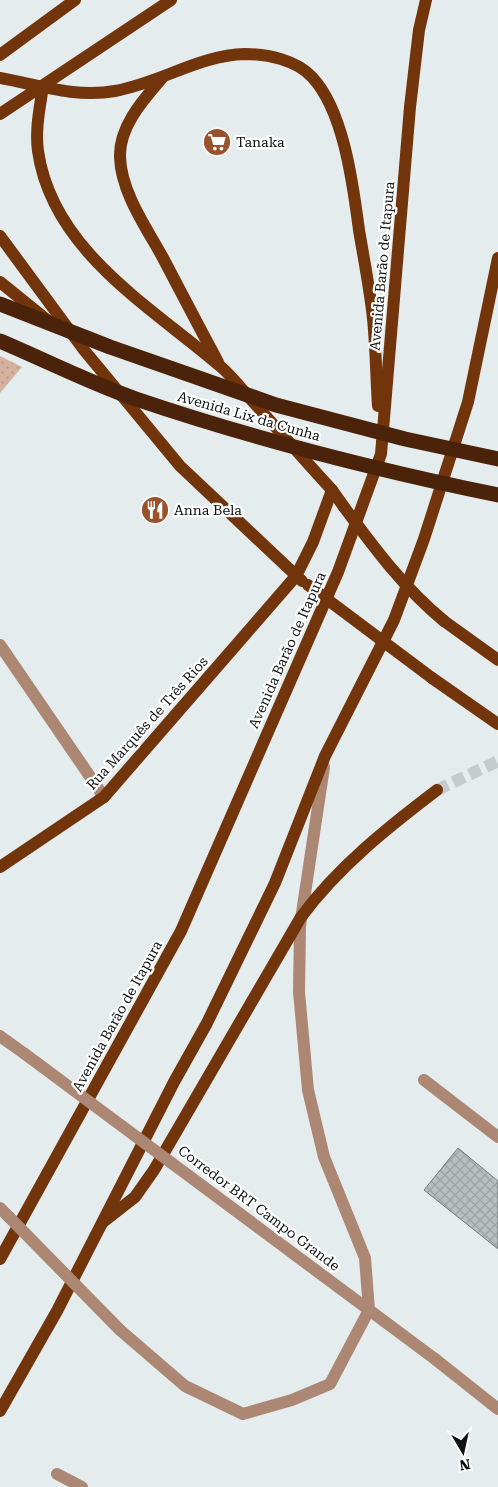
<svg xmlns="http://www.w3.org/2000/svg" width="498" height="1487" viewBox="0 0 498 1487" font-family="'Roboto Serif',serif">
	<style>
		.park { fill: url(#park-dots) }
		.building { fill: url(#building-cross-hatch); stroke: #767b7d }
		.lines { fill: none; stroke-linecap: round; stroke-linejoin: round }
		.major-tunnel { stroke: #c5cbcd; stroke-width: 12; stroke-dasharray: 12 6; stroke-linecap: butt }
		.minor { stroke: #ac8774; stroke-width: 12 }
		.major { stroke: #71340b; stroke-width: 12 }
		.minor-bridge { stroke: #ac8774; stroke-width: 12 }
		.major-bridge { stroke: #71340b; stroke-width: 12 }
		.highway-bridge { stroke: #4b230a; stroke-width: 15 }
		.labels { text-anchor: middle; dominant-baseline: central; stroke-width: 4.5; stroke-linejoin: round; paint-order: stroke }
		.poi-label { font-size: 14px; fill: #0f1112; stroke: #fff; text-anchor: start }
		.street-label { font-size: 14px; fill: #0f1112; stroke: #fff }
	</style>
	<defs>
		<pattern id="park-dots" width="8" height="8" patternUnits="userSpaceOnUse" patternTransform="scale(1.25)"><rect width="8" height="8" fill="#d5b2a0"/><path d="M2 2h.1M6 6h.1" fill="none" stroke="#b69889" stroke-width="1.8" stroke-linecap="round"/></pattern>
		<pattern id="building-cross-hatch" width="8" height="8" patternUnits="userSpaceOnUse" patternTransform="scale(1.25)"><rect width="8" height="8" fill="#b8bec0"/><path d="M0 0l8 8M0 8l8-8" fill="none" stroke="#9da2a4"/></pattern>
	</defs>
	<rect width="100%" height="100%" fill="#e5ecee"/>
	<path class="park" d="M0,356L22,367L0,393Z"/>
	<path class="building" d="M458,1148L498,1181V1249L424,1190Z"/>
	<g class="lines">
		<path class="major-tunnel" d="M437,790L498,761"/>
		<g class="minor">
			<path d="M0,645L104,797"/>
			<path d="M0,1036L25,1054"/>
			<path d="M424,1080L498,1137"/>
			<path d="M0,1208L9,1217"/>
			<path d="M120,1330L185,1386L243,1414L292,1400L330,1384L369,1310L365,1258L324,1157L308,1090L299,992L300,926L324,767"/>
			<path d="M435,1359L498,1409"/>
			<path d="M57,1474L82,1487"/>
		</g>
		<g class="major">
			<path d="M0,55L75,0"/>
			<path d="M0,78C38,85 76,98 115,91C160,83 200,55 245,54C268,54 296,60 312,77C344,111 353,185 359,230C364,260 370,290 373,319C376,348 376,377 378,406"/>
			<path d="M162,78C144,99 119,126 120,157C121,192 146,227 163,258C181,292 199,327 218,362"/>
			<path d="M43,86C40,107 35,129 38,151C52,250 150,306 220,366C233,377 244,392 256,405C281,433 306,462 332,490L344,507"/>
			<path d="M0,114L171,0"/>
			<path d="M0,236L84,350L180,466L302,581"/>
			<path d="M0,282L47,320"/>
			<path d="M444,621L498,660"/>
			<path d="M432,678L498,724"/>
			<path d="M0,867L104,797L296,576L313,542L332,490"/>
			<path d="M103,1222L135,1197L154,1170L301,917C338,867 387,828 437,790"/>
			<path d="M0,1259L181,931L338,572L381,454L410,107L419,30L426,0"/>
			<path d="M0,1411L57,1311L174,1082L207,1023L275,883L325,756L394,620L424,539L468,402L498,258"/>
		</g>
		<g class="minor-bridge">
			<path d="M25,1054L435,1359"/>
			<path d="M9,1217L120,1330"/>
		</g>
		<g class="major-bridge">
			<path d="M344,507C375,549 404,588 444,621"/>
			<path d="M308,585L432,678"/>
		</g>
		<g class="highway-bridge">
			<path d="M0,304L110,347L276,405L405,439L498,459"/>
			<path d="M0,341C45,360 90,383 136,399C254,439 376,470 498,495"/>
		</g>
	</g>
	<defs>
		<symbol id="supermarket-disc" viewBox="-11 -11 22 22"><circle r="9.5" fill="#99532a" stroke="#fff"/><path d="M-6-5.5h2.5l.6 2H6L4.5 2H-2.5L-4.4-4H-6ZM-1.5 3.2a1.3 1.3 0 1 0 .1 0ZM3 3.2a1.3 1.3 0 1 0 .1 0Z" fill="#fff"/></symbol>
		<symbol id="restaurant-disc" viewBox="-11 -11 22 22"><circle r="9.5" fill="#99532a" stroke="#fff"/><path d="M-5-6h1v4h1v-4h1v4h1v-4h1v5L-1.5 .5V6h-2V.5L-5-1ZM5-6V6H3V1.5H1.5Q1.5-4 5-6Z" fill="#fff"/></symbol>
	</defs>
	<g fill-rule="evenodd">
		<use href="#supermarket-disc" x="201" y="126" width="32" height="32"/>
		<use href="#restaurant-disc" x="139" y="494" width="32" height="32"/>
	</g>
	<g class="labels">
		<g class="poi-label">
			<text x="236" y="142">Tanaka</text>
			<text x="174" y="510">Anna Bela</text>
		</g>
		<g class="street-label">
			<text transform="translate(382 266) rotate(-85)">Avenida Barão de Itapura</text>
			<text transform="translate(249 416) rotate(16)">Avenida Lix da Cunha</text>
			<text transform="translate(287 650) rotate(-66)">Avenida Barão de Itapura</text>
			<text transform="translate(147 723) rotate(-48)">Rua Marquês de Três Rios</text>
			<text transform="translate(117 1016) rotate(-61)">Avenida Barão de Itapura</text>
			<text transform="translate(259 1208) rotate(37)">Corredor BRT Campo Grande</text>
		</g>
	</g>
	<g transform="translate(463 1452) rotate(171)" stroke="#ffffff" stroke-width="4" paint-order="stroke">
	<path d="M0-4L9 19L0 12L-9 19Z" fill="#0f1112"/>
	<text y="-8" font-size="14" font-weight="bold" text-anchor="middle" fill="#0f1112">N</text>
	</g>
</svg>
